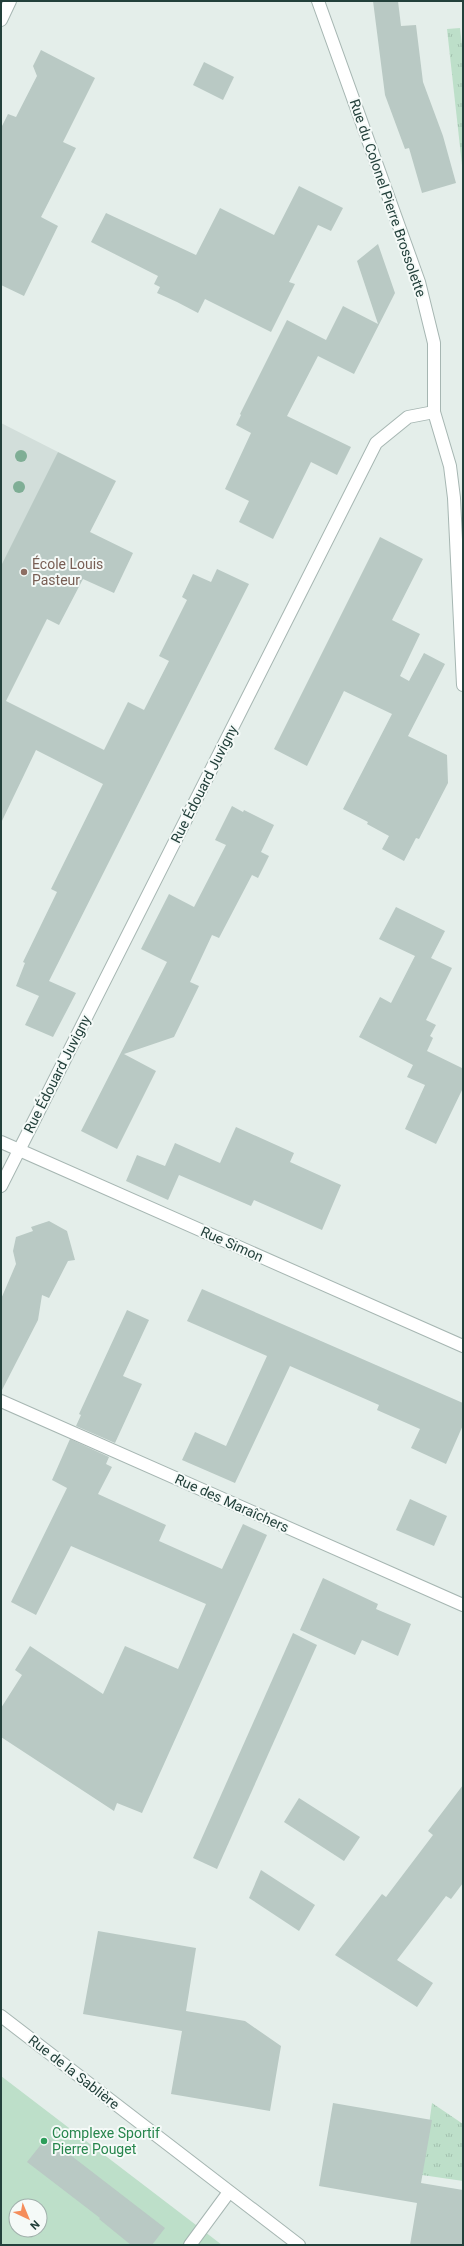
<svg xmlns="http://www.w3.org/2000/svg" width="464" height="2246" viewBox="0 0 464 2246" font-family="Roboto,sans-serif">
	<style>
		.built { fill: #d2deda }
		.grass { fill: url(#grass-tufts) }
		.garden { fill: #bddfc9; fill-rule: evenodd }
		.building { fill: #b9c9c4 }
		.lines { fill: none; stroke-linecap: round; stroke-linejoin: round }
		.lane-casing { stroke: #a6b6b2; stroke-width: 14 }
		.street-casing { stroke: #a6b6b2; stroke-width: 14 }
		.lane { stroke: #fff; stroke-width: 12 }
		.street { stroke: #fff; stroke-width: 12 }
		.tree { fill: #7fae95 }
		.education-dot { fill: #8d6e63; stroke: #f5faf8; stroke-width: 1.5 }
		.leisure-dot { fill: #2e9e5b; stroke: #f5faf8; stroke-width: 1.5 }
		.labels { text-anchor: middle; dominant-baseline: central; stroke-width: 4; stroke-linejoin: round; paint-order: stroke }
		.street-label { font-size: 14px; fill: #23403b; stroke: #f5faf8 }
		.education-label { font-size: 14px; fill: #785e54; stroke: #f5faf8; text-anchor: start }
		.leisure-label { font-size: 14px; fill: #27864d; stroke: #f5faf8; text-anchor: start }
	</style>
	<defs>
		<pattern id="grass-tufts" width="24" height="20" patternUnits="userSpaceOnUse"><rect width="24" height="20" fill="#bddfc9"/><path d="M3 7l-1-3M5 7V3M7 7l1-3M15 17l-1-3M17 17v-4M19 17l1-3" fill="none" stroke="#a2c0ae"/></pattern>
	</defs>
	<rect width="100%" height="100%" fill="#e4eeea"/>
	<path class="built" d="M1,423L58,452L1,711Z"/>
	<g class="grass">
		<path d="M460,28L463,54V174L447,29Z"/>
		<path d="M432,2103L463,2124V2181L422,2175Z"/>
	</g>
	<path class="garden" d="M1,2076L196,2225L222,2245H1ZM16,2206H40V2230H16Z"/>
	<g class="building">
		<path d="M373,1H398L401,26L416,25L423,82L443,136L456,183L422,193L409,148L405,149L385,95Z"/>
		<path d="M41,50L95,78L63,142L76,148L41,217L58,226L24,296L1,285V128L8,114L16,117L37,76L33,66Z"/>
		<path d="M204,62L234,77L223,100L193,85Z"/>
		<path d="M299,186L343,208L331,231L318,225L289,282L295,284L271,332L205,299L198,313L177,302L157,293L160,287L154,284L158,276L91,242L106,213L196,255L220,208L274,235Z"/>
		<path d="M378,244L395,293L354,374L318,356L287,416L351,447L337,475L311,462L273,539L239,522L249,501L225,489L251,433L236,425L241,415L240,414L287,320L326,340L343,306L378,324L357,261Z"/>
		<path d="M58,452L116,481L90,532L133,553L114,593L83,579L59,625L47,619L6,701L104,750L128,702L144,710L169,661L159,656L187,600L182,597L193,574L211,582L217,569L249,584L49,981L76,993L53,1037L25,1025L39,996L16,986L25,963L23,962L57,892L51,889L103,784L36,750L1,823V566Z"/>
		<path d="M380,537L423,559L392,620L420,634L400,676L409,681L424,653L445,664L408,736L447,755L448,783L419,839L416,838L404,861L382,849L389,836L367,824L368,822L343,809L392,714L344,691L307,766L274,749Z"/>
		<path d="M232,806L243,812L244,810L274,825L261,852L269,856L258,878L252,875L219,938L212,935L190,982L199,986L174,1037L124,1054L156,1071L117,1149L81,1131L167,962L141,949L169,894L194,907L226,845L215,840Z"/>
		<path d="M396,907L445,931L431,958L452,968L426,1020L436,1025L430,1036L433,1038L427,1051L462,1068L463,1088L436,1144L405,1129L425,1085L407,1077L413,1065L359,1037L380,997L391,1003L415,956L379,939Z"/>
		<path d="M236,1127L294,1153L290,1162L341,1185L322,1230L254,1200L251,1206L179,1175L168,1200L126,1181L137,1155L165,1166L175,1143L220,1163Z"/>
		<path d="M49,1221L67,1231L75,1260L68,1261L49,1298L42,1295L38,1320L1,1392V1299L16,1264L13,1251L16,1237L33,1231L31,1227Z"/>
		<path d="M202,1289L463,1403V1425L446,1464L411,1448L420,1429L377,1410L379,1405L290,1366L235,1483L182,1460L195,1432L226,1446L267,1356L187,1321Z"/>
		<path d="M127,1310L149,1320L123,1376L142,1384L115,1443L76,1426L81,1415L79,1414Z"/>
		<path d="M70,1439L109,1457L106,1464L112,1467L98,1494L166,1525L159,1541L222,1569L243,1524L267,1535L142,1813L117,1803L114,1811L1,1737V1708L22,1675L15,1670L30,1646L103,1694L125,1646L178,1669L206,1604L71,1546L36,1615L11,1602L67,1488L52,1480Z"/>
		<path d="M410,1499L447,1516L434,1546L396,1530Z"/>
		<path d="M323,1578L378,1604L376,1609L411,1624L398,1656L362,1640L355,1655L300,1630Z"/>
		<path d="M293,1633L317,1645L217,1869L193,1858Z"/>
		<path d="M463,1785V1883L451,1899L446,1896L397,1960L433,1983L417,2007L335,1955L382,1894L386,1897L433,1835L428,1831Z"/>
		<path d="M299,1798L360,1837L344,1861L284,1822Z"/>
		<path d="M261,1870L315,1905L299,1931L249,1898Z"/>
		<path d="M98,1931L196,1948L186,2011L245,2021L281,2046L270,2111L171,2094L182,2031L83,2014Z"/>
		<path d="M333,2103L432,2120L421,2183L463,2190V2245H410L417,2203L319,2186Z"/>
		<path d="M47,2137L165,2228L152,2245H131L99,2219L100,2218L27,2162Z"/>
	</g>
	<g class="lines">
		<defs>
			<path id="lane" d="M190,2245L229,2192"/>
			<g id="street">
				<path d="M318,1L419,282L434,343V412L450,466L454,498L463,685"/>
				<path d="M1,20L10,1"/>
				<path d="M1,1142L463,1346"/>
				<path d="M1,1186L376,443L408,417L434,412"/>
				<path d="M1,1401L463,1605"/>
				<path d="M1,2016L299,2245"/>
			</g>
		</defs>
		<use href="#lane" class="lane-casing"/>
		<use href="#street" class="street-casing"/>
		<use href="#lane" class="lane"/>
		<use href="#street" class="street"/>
	</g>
	<g class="tree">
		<circle cx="21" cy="456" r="6"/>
		<circle cx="19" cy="487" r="6"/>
	</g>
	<circle class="education-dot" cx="24" cy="572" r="4"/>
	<circle class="leisure-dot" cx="44" cy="2141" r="4"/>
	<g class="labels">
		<g class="street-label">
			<text transform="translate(388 198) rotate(71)">Rue du Colonel Pierre Brossolette</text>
			<text transform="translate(204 784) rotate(-63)">Rue Édouard Juvigny</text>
			<text transform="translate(57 1074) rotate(-63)">Rue Édouard Juvigny</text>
			<text transform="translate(232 1244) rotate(24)">Rue Simon</text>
			<text transform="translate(232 1503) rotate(24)">Rue des Maraîchers</text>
			<text transform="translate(74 2072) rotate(38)">Rue de la Sablière</text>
		</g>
		<g class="education-label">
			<text x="32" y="564">École Louis<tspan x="32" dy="16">Pasteur</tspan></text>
		</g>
		<g class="leisure-label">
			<text x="52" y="2133">Complexe Sportif<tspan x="52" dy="16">Pierre Pouget</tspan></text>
		</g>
	</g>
	<rect width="464" height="2246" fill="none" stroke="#23403b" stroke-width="4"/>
	<g transform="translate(28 2218) rotate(136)"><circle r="19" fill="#f5faf8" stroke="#a1b0ac"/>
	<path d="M0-3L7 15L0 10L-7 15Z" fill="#f58d5b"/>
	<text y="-6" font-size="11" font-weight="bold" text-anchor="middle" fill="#23403b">N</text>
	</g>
</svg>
